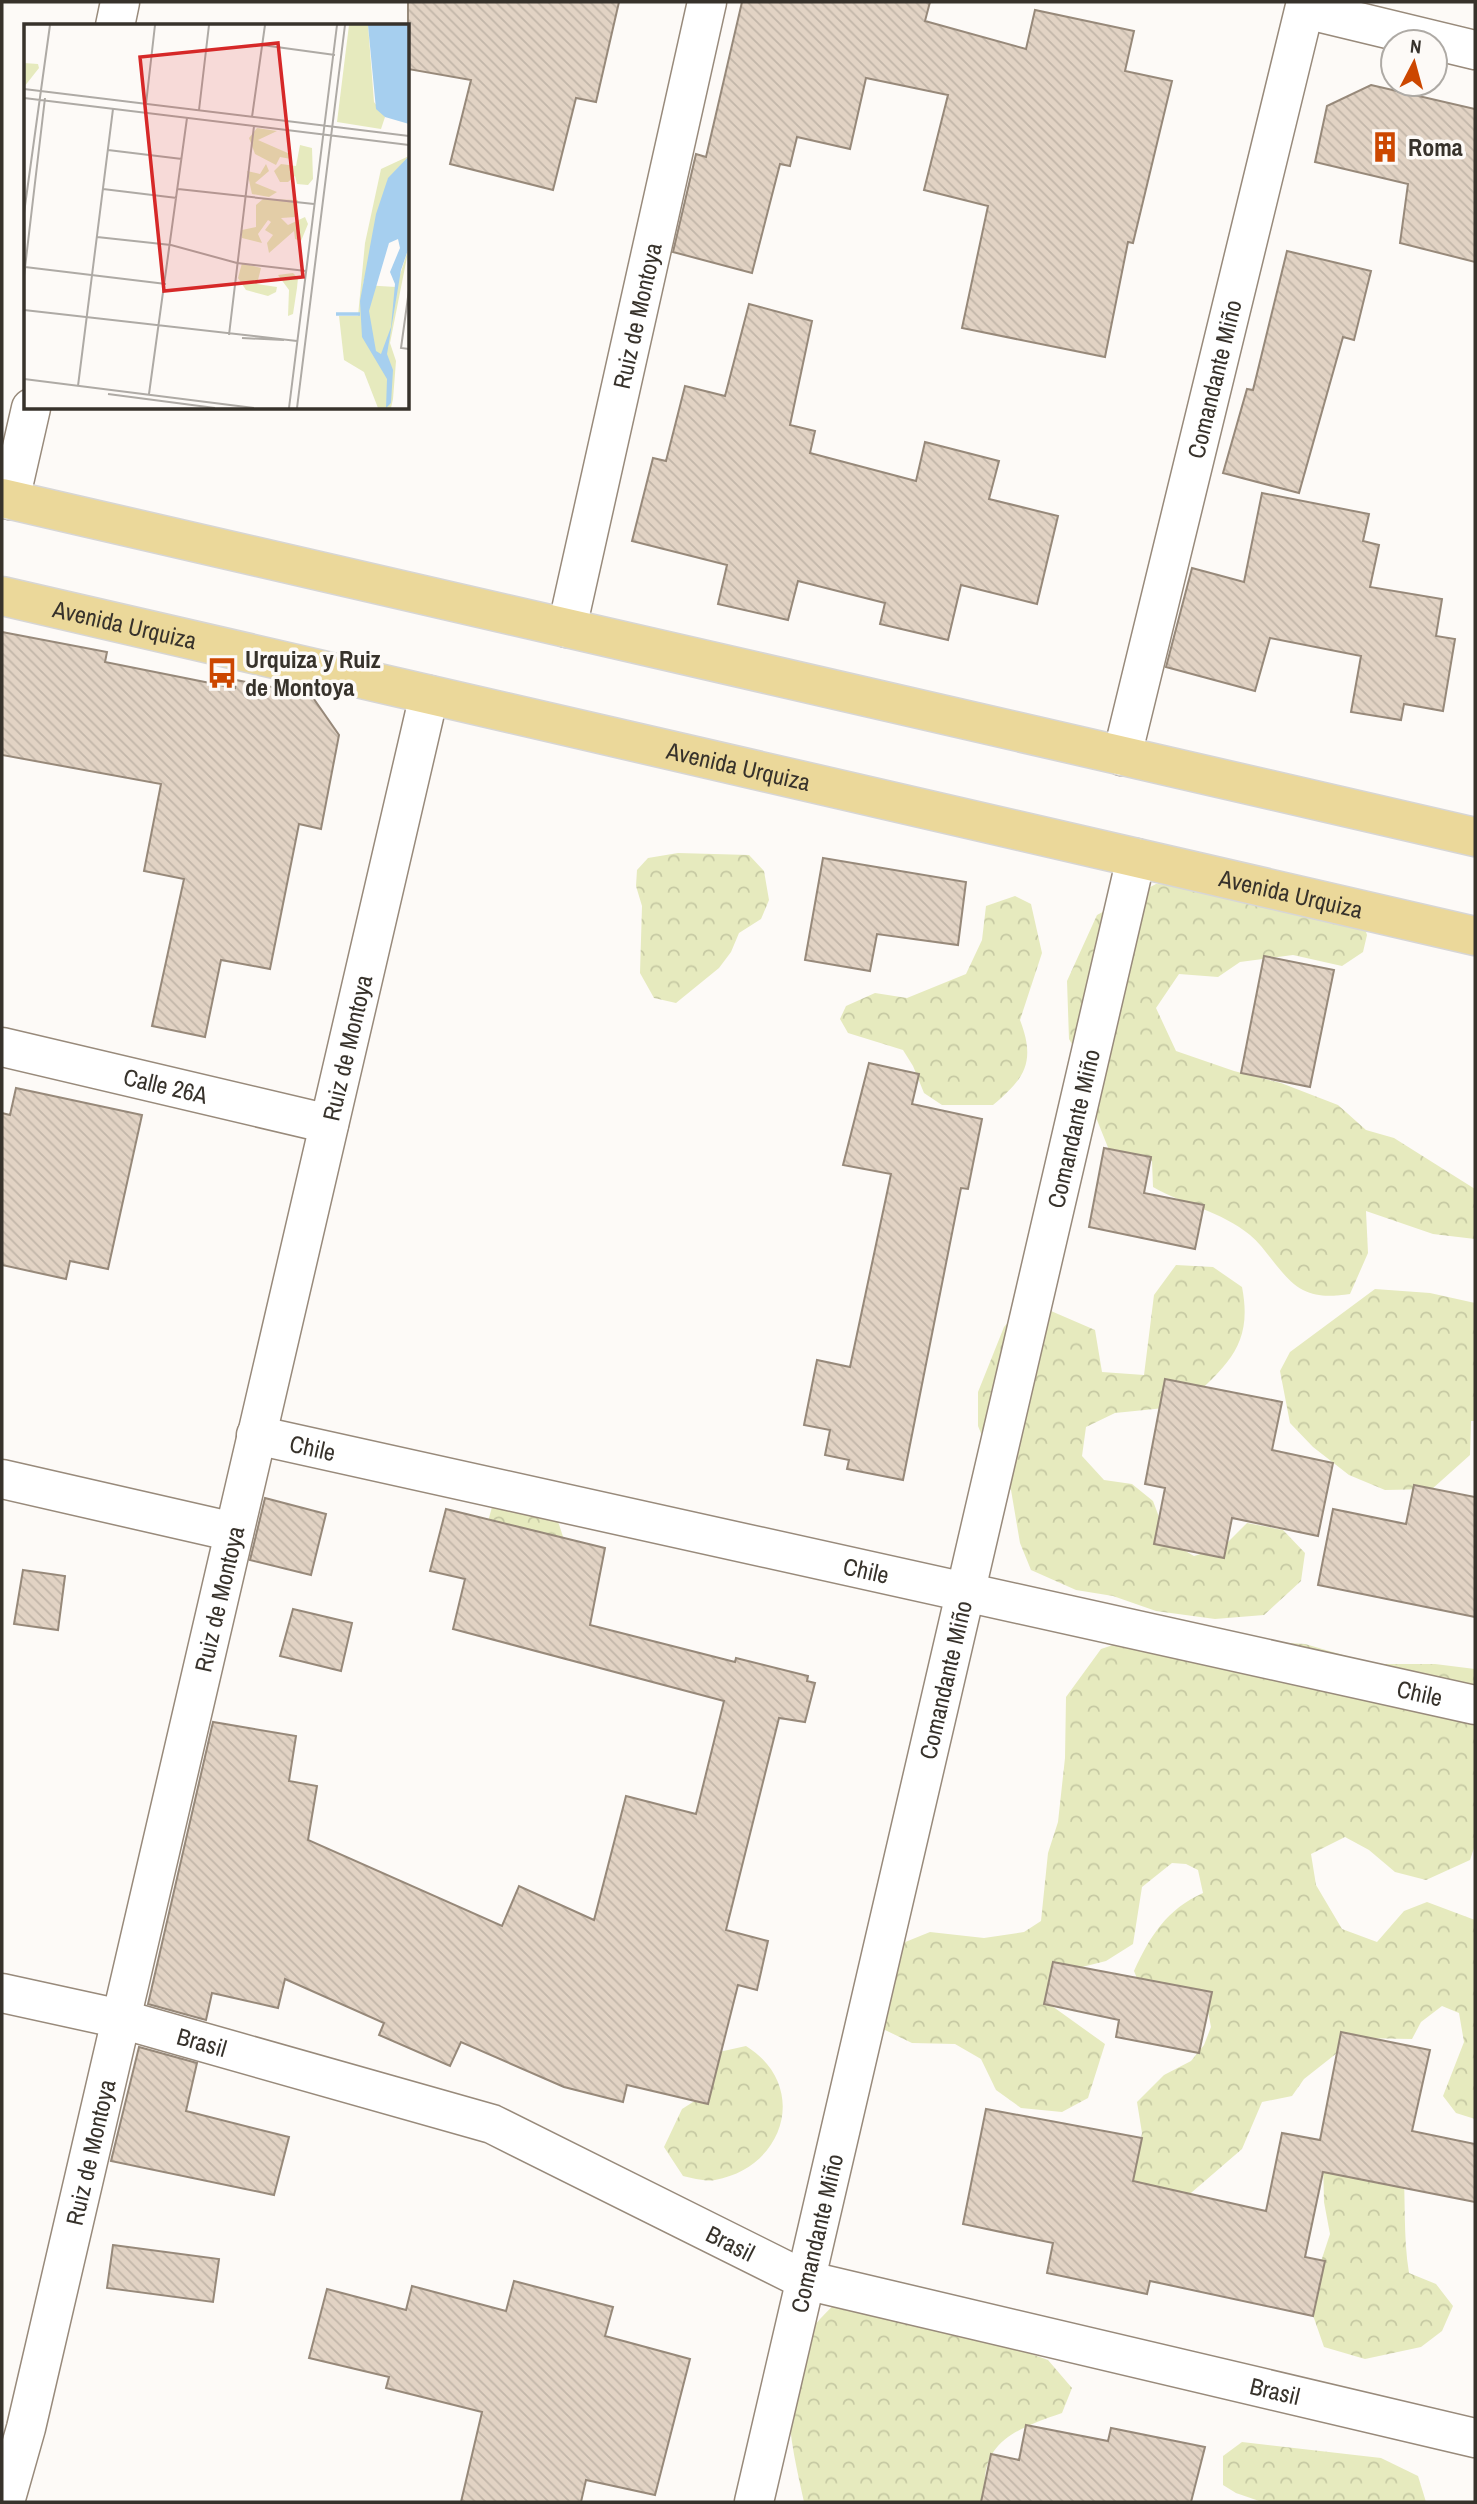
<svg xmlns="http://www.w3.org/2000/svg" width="1477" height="2504" viewBox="0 0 1477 2504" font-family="'Archivo Narrow',sans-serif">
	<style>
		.forest { fill: url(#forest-crowns) }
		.building { fill: url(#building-back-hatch); stroke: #97897a; stroke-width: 2 }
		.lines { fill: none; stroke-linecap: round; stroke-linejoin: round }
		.minor-casing { stroke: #988a7b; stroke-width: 41 }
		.major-casing { stroke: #d7d6d5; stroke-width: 41 }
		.minor { stroke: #fff; stroke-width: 38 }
		.major { stroke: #ebd89a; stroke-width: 38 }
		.labels { text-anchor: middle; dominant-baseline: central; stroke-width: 7; stroke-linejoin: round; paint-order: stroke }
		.poi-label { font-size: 24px; font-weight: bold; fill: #37322b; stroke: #fdfaf7; text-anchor: start }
		.street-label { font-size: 24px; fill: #37322b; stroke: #fdfaf7 }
		.inset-river { fill: none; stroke: #a6cfef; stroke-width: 3.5 }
		.inset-road { fill: none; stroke: #aeaaa5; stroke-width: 2 }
		.view { fill: #d62828; fill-opacity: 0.15; stroke: #d62828; stroke-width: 3.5 }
		.inset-edge { fill: none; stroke: #37322b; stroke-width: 3.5 }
	</style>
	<defs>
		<pattern id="forest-crowns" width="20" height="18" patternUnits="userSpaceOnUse" patternTransform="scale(1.75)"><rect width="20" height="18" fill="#e6eabe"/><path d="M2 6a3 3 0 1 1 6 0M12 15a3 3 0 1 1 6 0" fill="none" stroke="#c6c9a3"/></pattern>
		<pattern id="building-back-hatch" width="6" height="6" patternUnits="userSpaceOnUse" patternTransform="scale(1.75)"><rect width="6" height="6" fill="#e2d3c4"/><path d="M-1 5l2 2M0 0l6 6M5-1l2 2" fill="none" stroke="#c2b6a9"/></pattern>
	</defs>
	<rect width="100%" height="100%" fill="#fdfaf7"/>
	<g class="forest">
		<path d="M678,853L749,855L764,871L769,900L761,919L739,933L731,952L719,968L676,1003L654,998L640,973L642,906L636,886L637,870L648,858Z"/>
		<path d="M1156,884L1201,886L1361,916L1367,935L1363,952L1342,966L1293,955L1240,962L1218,977L1179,974L1156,1008L1176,1051L1234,1071L1281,1083L1338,1105L1366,1130L1394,1138L1475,1189V1239L1433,1234L1366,1211L1368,1253L1350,1294C1333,1296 1319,1298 1303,1290C1282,1279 1268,1250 1250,1235C1221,1211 1184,1205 1153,1187L1152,1161L1109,1150L1097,1120L1093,1080L1069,1039L1067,981L1097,915Z"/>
		<path d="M1015,896L1031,904L1042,953L1020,1020C1036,1062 1025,1078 993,1105H942L924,1093L913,1066L903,1050L848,1033L840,1019L846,1006L875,993L907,998L966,974L982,940L986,906Z"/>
		<path d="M1176,1265L1213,1267L1242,1287C1254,1348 1224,1367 1184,1406L1115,1413L1086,1427L1082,1456L1104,1480L1132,1484L1153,1501L1168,1541L1194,1556L1223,1547L1247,1523L1283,1530L1305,1553L1301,1581L1264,1615L1215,1619L1156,1611L1113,1596L1076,1590L1031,1570L1020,1543L1011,1490L990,1455L978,1426V1392L1004,1327L1017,1313L1051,1311L1095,1330L1102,1372L1144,1375L1154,1295Z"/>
		<path d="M1375,1289L1430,1293L1475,1303V1421H1471L1470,1455L1432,1489L1385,1490L1349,1475L1313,1447L1290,1423L1280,1371L1290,1352Z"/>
		<path d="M553,1506L566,1546L484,1536L492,1507Z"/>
		<path d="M1146,1634L1305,1644L1374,1664H1435L1475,1669V1845L1470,1860L1426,1880L1395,1872L1369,1850L1345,1837L1311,1854L1316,1885L1342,1929L1377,1942L1404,1911L1427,1902L1475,1920V2119L1456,2113L1443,2096L1464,2042L1459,2013L1442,2006L1421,2022L1412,2039L1356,2038L1304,2079L1292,2096L1262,2102L1242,2149L1177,2205L1133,2183L1142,2133L1137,2102L1164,2075L1191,2061L1204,2045L1211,2027L1207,2006L1145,1998L1134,1971C1150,1936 1167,1909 1203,1893L1198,1870L1186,1864L1172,1863L1142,1887L1133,1944L1106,1961L1074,1969L1052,2006L1105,2044L1088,2098L1062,2112L1021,2108L996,2090L981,2059L955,2044L912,2043L883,2029L893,1947L930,1932L984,1938L1024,1932L1041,1921L1048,1853L1058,1822L1065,1758L1066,1697L1101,1649Z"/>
		<path d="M746,2046C809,2085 786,2167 715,2180C706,2182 693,2178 683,2176L664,2147L682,2109L712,2090L719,2052Z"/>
		<path d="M1323,2158L1403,2164C1406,2201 1403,2236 1409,2273L1436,2284L1453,2306L1442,2331L1421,2347L1365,2359L1324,2347L1308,2301L1330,2234L1324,2202Z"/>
		<path d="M850,2288L1048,2360L1072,2388L1062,2413C1016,2429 975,2443 987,2502H804C793,2451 778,2395 801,2344C809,2327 837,2303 850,2288Z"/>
		<path d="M1242,2442L1381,2458L1418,2476L1426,2502H1262L1236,2493L1223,2485V2456Z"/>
	</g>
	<g class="building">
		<path d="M408,2H619L596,102L576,98L553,190L450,164L471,80L408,69Z"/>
		<path d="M742,2H930L925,21L1026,49L1035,10L1134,31L1125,71L1172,81L1133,243L1128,242L1105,357L962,328L988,206L924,190L948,95L866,78L850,149L797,137L790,166L780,164L752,273L673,252L696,154L706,157Z"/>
		<path d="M1371,85L1475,109V262L1400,243L1408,184L1315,162L1327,106Z"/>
		<path d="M1287,251L1371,271L1354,340L1343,337L1299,493L1223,473L1247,389L1253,390Z"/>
		<path d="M749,304L812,321L790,425L815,431L810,453L916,481L925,442L999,461L989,499L1058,516L1037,604L961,585L948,640L880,624L885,603L798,581L788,620L718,604L727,565L632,541L653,458L666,461L685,386L725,396Z"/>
		<path d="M1262,493L1369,514L1363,541L1379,545L1370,587L1442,599L1436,636L1455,639L1443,711L1404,704L1401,720L1351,712L1361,656L1270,638L1255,691L1166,667L1192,568L1244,582Z"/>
		<path d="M2,632L107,652L105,662L235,688L236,680L311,695L339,735L321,829L299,824L270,969L221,960L205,1037L152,1026L184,879L144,871L161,784L2,755Z"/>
		<path d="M823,858L966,882L958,945L877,934L870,971L805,960Z"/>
		<path d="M1264,956L1334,970L1310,1087L1241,1073Z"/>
		<path d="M869,1063L919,1074L912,1104L982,1119L968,1189L961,1188L903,1480L847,1469L849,1460L825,1455L830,1430L804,1425L817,1360L850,1367L891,1174L843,1165Z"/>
		<path d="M16,1088L142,1115L108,1269L70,1261L66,1279L2,1265V1113L10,1115Z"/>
		<path d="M1104,1148L1151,1157L1144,1193L1204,1205L1195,1249L1089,1227Z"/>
		<path d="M1165,1379L1282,1402L1272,1450L1333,1463L1318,1536L1232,1518L1224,1558L1154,1544L1165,1488L1145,1484Z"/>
		<path d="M1414,1485L1475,1497V1617L1318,1585L1333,1509L1406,1524Z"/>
		<path d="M265,1498L326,1514L311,1575L250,1560Z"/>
		<path d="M446,1509L605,1548L590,1625L735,1662L736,1658L808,1676L807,1681L815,1683L805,1722L779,1718L726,1930L768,1941L757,1990L738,1985L708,2104L627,2085L623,2102L564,2087L461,2042L450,2066L379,2035L384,2023L285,1979L278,2008L212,1993L206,2020L148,2004L213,1722L296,1736L289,1781L317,1786L308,1840L502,1926L519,1886L594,1920L626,1796L696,1814L724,1701L453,1629L465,1579L430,1571Z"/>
		<path d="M23,1570L65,1576L58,1630L14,1624Z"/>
		<path d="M293,1609L352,1623L341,1671L280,1656Z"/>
		<path d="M1053,1962L1212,1992L1199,2053L1116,2037L1119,2020L1044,2004Z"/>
		<path d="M1341,2032L1430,2050L1412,2131L1475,2144V2202L1323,2172L1305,2257L1325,2261L1313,2316L1150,2281L1147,2294L1047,2273L1053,2243L963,2224L986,2109L1142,2138L1133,2181L1266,2211L1282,2133L1320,2140Z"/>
		<path d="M139,2047L197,2063L186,2111L289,2137L274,2195L111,2161Z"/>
		<path d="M113,2245L219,2259L213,2302L107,2288Z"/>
		<path d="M514,2281L613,2307L605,2336L690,2359L655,2495L586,2480L581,2502H461L482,2412L386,2388L389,2377L309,2358L327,2289L406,2310L412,2286L506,2311Z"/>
		<path d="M1026,2425L1108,2441L1111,2428L1205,2447L1191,2502H981L991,2454L1019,2460Z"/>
	</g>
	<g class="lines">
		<defs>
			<g id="minor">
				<path d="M1305,9L1475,50"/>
				<path d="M115,26L120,2"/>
				<path d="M10,500L31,408"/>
				<path id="s1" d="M567,628L707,2"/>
				<path id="s2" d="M1122,756L1306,2"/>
				<path id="s3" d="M2,1047L329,1124"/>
				<path id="s4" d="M256,1435L1475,1705"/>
				<path d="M2,1479L234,1532"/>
				<path id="s5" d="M2,1993L121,2019L492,2124L805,2280L1475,2438"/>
				<path id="s6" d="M5,2502L26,2428L429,695"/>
				<path id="s7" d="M754,2502L1136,858"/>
			</g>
			<g id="major">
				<path d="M2,498L1475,837"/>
				<path id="s8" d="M2,596L1475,936"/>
			</g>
		</defs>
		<use href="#minor" class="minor-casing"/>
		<use href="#major" class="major-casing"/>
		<use href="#minor" class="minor"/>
		<use href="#major" class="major"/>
	</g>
	<defs>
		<symbol id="building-bare" viewBox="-9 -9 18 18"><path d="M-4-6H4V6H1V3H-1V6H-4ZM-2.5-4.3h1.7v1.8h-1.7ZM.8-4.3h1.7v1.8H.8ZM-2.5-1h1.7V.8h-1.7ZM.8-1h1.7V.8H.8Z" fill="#cc4700" stroke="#fdfaf7" stroke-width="2.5" paint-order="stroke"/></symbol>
		<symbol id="bus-bare" viewBox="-9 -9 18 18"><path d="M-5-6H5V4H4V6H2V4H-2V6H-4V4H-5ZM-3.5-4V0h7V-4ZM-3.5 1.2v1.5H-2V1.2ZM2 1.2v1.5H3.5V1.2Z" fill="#cc4700" stroke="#fdfaf7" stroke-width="2.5" paint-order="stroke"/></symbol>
	</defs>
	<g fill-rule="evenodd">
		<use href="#building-bare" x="1363" y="125" width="44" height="44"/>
		<use href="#bus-bare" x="200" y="651" width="44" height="44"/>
	</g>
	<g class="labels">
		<g class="poi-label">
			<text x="1408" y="147">Roma</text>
			<text x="245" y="659">Urquiza y Ruiz<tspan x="245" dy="28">de Montoya</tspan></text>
		</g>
		<g class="street-label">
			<text stroke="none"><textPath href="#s1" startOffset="320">Ruiz de Montoya</textPath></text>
			<text stroke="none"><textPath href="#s2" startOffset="388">Comandante Miño</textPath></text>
			<text stroke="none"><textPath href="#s8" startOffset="126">Avenida Urquiza</textPath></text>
			<text stroke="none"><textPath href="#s8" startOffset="756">Avenida Urquiza</textPath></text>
			<text stroke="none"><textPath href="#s8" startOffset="1323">Avenida Urquiza</textPath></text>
			<text stroke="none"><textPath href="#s6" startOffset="1494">Ruiz de Montoya</textPath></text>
			<text stroke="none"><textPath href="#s3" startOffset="168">Calle 26A</textPath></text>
			<text stroke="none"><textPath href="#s7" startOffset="1410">Comandante Miño</textPath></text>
			<text stroke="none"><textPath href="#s4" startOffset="58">Chile</textPath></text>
			<text stroke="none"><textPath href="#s4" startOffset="625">Chile</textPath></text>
			<text stroke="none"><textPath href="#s6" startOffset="928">Ruiz de Montoya</textPath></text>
			<text stroke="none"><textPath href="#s7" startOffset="844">Comandante Miño</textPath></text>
			<text stroke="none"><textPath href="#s4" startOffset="1192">Chile</textPath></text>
			<text stroke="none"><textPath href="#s5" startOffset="206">Brasil</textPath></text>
			<text stroke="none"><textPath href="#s6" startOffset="360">Ruiz de Montoya</textPath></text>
			<text stroke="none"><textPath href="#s7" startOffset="276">Comandante Miño</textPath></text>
			<text stroke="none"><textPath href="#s5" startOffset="774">Brasil</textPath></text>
			<text stroke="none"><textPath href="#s5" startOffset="1340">Brasil</textPath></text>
		</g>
	</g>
	<g transform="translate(24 24)">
		<rect width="385" height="385" fill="#fdfaf7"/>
		<path d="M325,1H344L350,78L361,93L357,105L313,98ZM0,39L14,40L15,44L0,63ZM233,104L253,107L234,116L266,130L267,135L256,133L252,141L231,130L225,114ZM276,121L288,124L289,155L284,161L273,160L271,152L264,158H256L250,147L257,140L272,142ZM242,140L245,147L231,159L253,168L245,173L228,170L223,147L236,150ZM239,175L274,176L272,193L257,194L264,201L281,193L284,200L277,217L271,215L270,207L245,229L243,219L249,211L241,206L247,198L244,196L234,210L238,219L218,214V206L232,203V181ZM218,239L237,244L233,260L253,263L252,268L244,272L222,266L214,254ZM269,249L274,254L273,264L269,290L264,292L265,266L254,251Z" fill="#e6eabe"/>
		<path d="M385,132L364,155L339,261L372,263L385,223L366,319L372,337L369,375L367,384H354L340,348L320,336L315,292H334L341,219L357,145Z" fill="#e6eabe"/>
		<path d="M344,1H385V100L361,93L352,85ZM385,132V223L377,246L363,330L369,346L367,379L362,384L363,355L338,313L336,277L352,190L364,154ZM374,215L376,224L366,248L371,260L367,303L357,330L352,327L345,287L365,219Z" fill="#a6cfef" fill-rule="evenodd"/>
		<path class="inset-river" d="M312,290H336"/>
		<path class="inset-road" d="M238,21L311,31M0,65L385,112M0,74L385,121M122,80L131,1M175,86L185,1M228,93L241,1M84,126L158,135M79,165L153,174M154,165L290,180M0,189L26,1M73,213L147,221L213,239L282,247M1,243L142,260M0,252L21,74M385,266L377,324L385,325M0,286L273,317M205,311L230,102M218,314L260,316M0,355L230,384M54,362L89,85M84,370L191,384M125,370L163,94M265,384L313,1M273,384L321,1"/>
		<path class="view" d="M254,19L279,253L140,267L116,33Z"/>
		<rect width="385" height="385" class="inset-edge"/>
	</g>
	<rect width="1477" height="2504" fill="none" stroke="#37322b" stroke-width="7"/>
	<g transform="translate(1414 63) rotate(6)"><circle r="33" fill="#fdfaf7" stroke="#aeaaa5" stroke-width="2"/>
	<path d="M0-5L12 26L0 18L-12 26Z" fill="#cc4700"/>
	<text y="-10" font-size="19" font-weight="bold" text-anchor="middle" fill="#37322b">N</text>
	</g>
</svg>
